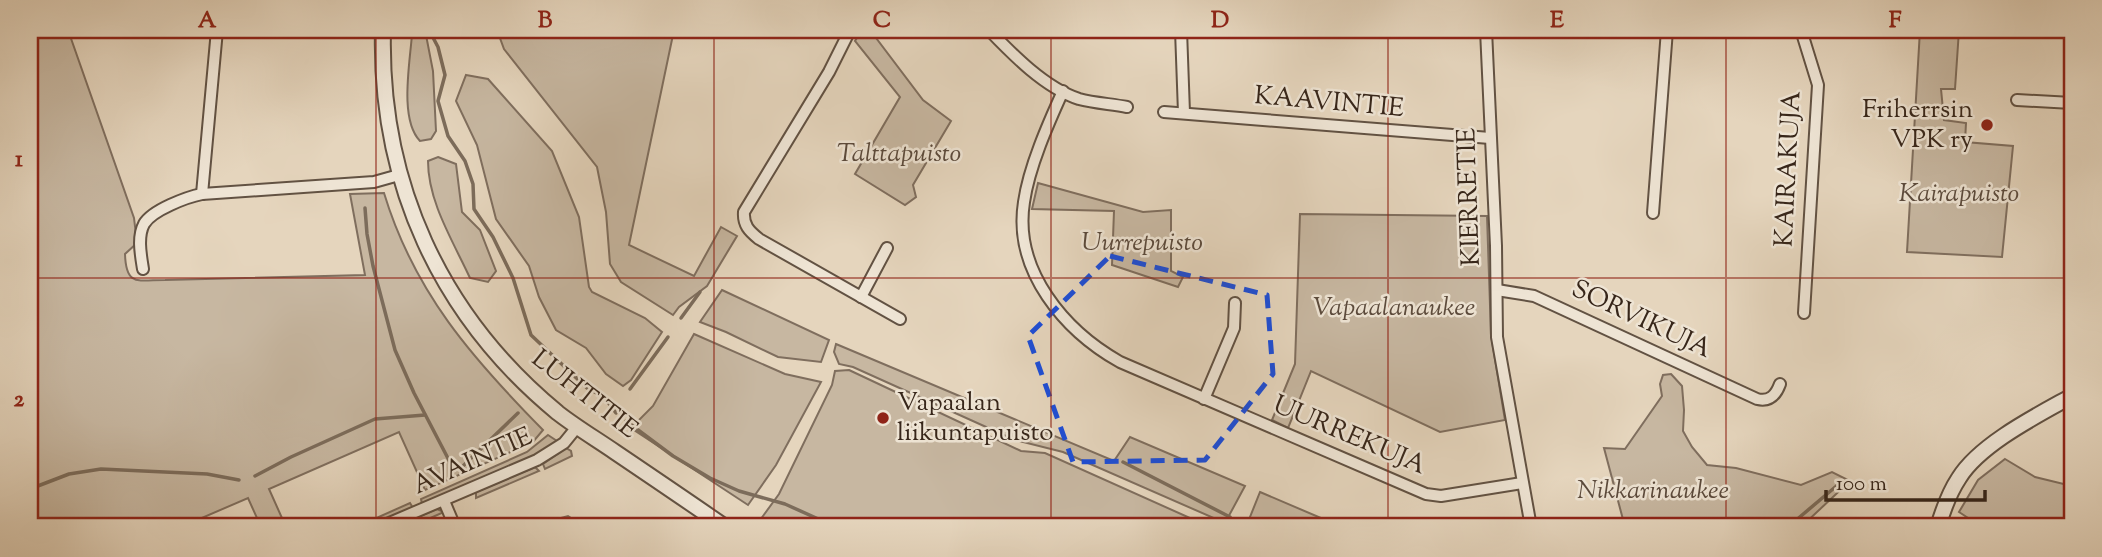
<svg xmlns="http://www.w3.org/2000/svg" width="2102" height="557" viewBox="0 0 2102 557" font-family="'Sorts Mill Goudy',serif">
	<style>
		.green { fill: #c7b7a1; stroke: #7f6e5e; stroke-width: 2 }
		.lines { fill: none; stroke-linecap: round; stroke-linejoin: round }
		.stream { stroke: #7c6c5b; stroke-width: 3.5 }
		.minor-casing { stroke: #625243; stroke-width: 14 }
		.tertiary-casing { stroke: #625243; stroke-width: 18 }
		.minor { stroke: #eee4d4; stroke-width: 10 }
		.tertiary { stroke: #eee4d4; stroke-width: 14 }
		.marked { fill: none; stroke: #1d4ed8; stroke-width: 5; stroke-dasharray: 14 9; stroke-linejoin: round }
		.grid { fill: none; stroke: #8f2418; stroke-width: 2; stroke-opacity: 0.55 }
		.poi-dot { fill: #8f2418; stroke: #eee4d4; stroke-width: 2.5 }
		.labels { text-anchor: middle; dominant-baseline: central; stroke-width: 5; stroke-linejoin: round; paint-order: stroke }
		.street-label { font-size: 26px; fill: #37261a; stroke: #eee4d4 }
		.poi-label { font-size: 26px; fill: #37261a; stroke: #eee4d4; text-anchor: end }
		.park-label { font-size: 26px; font-style: italic; fill: #5b4a3c; stroke: #eee4d4 }
		.neatline { fill: none; stroke: #8f2418; stroke-width: 2.5 }
		.grid-label { font-size: 23px; text-anchor: middle; font-weight: bold; fill: #8f2418 }
	</style>
	<rect width="100%" height="100%" fill="#e5d5bd"/>
	<filter id="stains"><feTurbulence type="fractalNoise" baseFrequency=".00286" numOctaves="4"/><feColorMatrix values="0 0 0 0 .2 0 0 0 0 .09 0 0 0 0 .02 0 0 0 .5 -.17"/></filter>
	<radialGradient id="worn" r=".72"><stop offset=".6" stop-color="#630" stop-opacity="0"/><stop offset="1" stop-color="#630" stop-opacity=".3"/></radialGradient>
	<g class="green">
		<path d="M30,30H68L134,218L137,243L125,254C126,287 138,280 165,280L365,275L350,194L384,193C414,292 472,358 543,430L533,442L425,490L399,432L269,489L286,527H261L248,498L181,527H30Z"/>
		<path d="M497,30H674L629,245L694,276L721,227L737,236L707,286L679,307L673,315L621,282L610,264L606,212L597,167L504,49Z"/>
		<path d="M862,30H870L923,100L951,121L913,185L916,197L905,205L855,174L900,97L855,41Z"/>
		<path d="M1920,30H1959L1955,89H1941L1944,120L1966,123L1965,142L2013,146L2002,257L1907,252Z"/>
		<path d="M412,34L426,35L433,71L436,131L431,139L420,141C399,119 410,63 412,34Z"/>
		<path d="M466,75L488,79L552,151L579,217L589,287L592,292L645,318L662,332L631,380L623,386L606,374L586,348L556,330L539,297L529,266L496,219L477,145L456,101Z"/>
		<path d="M438,157L456,164L462,212L480,230L496,271L488,282L470,278C453,241 428,202 428,161Z"/>
		<path d="M1038,183L1143,212L1171,210V271L1183,277L1178,287L1112,265L1114,211L1032,209Z"/>
		<path d="M1300,214L1487,216L1491,335L1505,420L1440,432L1311,371L1288,428L1272,420L1295,364Z"/>
		<path d="M722,290L829,340L821,362L778,357L726,332L700,322Z"/>
		<path d="M694,334L785,374L821,382L776,465L748,505L631,428L653,406Z"/>
		<path d="M836,344L1114,461L1130,437L1245,486L1225,523L1063,452L1015,440L853,367L839,364L834,352Z"/>
		<path d="M849,370L1021,451L1045,453L1210,527H755L779,494L832,385L835,371Z"/>
		<path d="M1671,374L1682,386L1684,410L1683,431L1692,447L1707,465L1736,468L1801,485L1832,472L1850,481L1801,527H1625L1604,448L1625,449L1662,396L1660,384L1663,375Z"/>
		<path d="M548,435L557,441L541,453L422,504L421,499L527,452Z"/>
		<path d="M566,448L571,451L572,456L545,469L543,464Z"/>
		<path d="M2005,459L2035,477L2072,486V527H1982L1959,512L1978,480Z"/>
		<path d="M535,467L539,471L476,498V492Z"/>
		<path d="M1260,492L1342,527H1246Z"/>
		<path d="M410,503L413,508L368,527H362L363,524Z"/>
		<path d="M437,509L444,512L410,527H394Z"/>
		<path d="M568,516L585,527H552L550,521Z"/>
	</g>
	<g class="lines">
		<g class="stream">
			<path d="M429,30L438,47L445,75L438,101L448,136L465,161L473,184L474,209L493,237L513,278L531,335L587,388L604,397L616,413"/>
			<path d="M365,208L367,234L373,266L395,350L414,393L453,468L456,470L463,466L518,413"/>
			<path d="M681,318L700,292"/>
			<path d="M630,389L668,337"/>
			<path d="M626,421L673,456L710,478L739,491L785,504L836,527"/>
			<path d="M1123,462L1230,517"/>
			<path d="M255,476L291,457L375,419L425,415"/>
			<path d="M30,489L69,474L101,469L207,474L239,480"/>
			<path d="M1243,523L1251,527"/>
			<path d="M1788,527L1840,483"/>
		</g>
		<defs>
			<g id="minor">
				<path d="M850,30L829,72L744,212C743,225 749,231 759,239L900,319"/>
				<path d="M989,30C1012,54 1045,88 1079,99C1094,103 1111,104 1127,107"/>
				<path d="M1181,30L1184,113"/>
				<path d="M1486,30L1496,246L1497,337L1531,527"/>
				<path d="M1801,30L1818,85L1804,313"/>
				<path d="M1063,91C1048,124 1029,167 1024,202C1013,271 1065,331 1120,362L1426,494L1441,496L1522,483"/>
				<path d="M2017,100L2072,103"/>
				<path d="M1164,112L1490,138"/>
				<path d="M202,194L217,30"/>
				<path d="M1653,213L1667,30"/>
				<path d="M143,269C141,256 137,237 144,224C152,210 187,197 202,194L374,182L399,175"/>
				<path d="M1497,290L1534,296L1757,399C1770,402 1776,395 1780,384"/>
				<path d="M861,297L887,248"/>
				<path d="M1204,399L1234,328L1235,303"/>
				<path d="M444,501L455,527"/>
				<path d="M380,527L537,460L564,443L577,427"/>
			</g>
			<g id="tertiary">
				<path d="M383,30C379,182 440,316 558,413C576,427 596,439 615,452C652,477 689,502 725,527"/>
				<path d="M1938,527C1943,510 1949,493 1959,478C1980,444 2038,415 2072,396"/>
			</g>
		</defs>
		<use href="#minor" class="minor-casing"/>
		<use href="#tertiary" class="tertiary-casing"/>
		<use href="#minor" class="minor"/>
		<use href="#tertiary" class="tertiary"/>
	</g>
	<path class="marked" d="M1110,256L1267,295L1273,374L1205,460L1073,462L1028,336Z"/>
	<path class="grid" d="M376,30V527M714,30V527M1051,30V527M1388,30V527M1726,30V527M30,278H2072"/>
	<g class="poi-dot">
		<circle cx="1987" cy="125" r="7"/>
		<circle cx="883" cy="418" r="7"/>
	</g>
	<g class="labels">
		<g class="street-label">
			<text transform="translate(1329 103) rotate(5)">KAAVINTIE</text>
			<text transform="translate(1789 169) rotate(-87)">KAIRAKUJA</text>
			<text transform="translate(1470 197) rotate(-92)">KIERRETIE</text>
			<text transform="translate(1641 320) rotate(25)">SORVIKUJA</text>
			<text transform="translate(584 395) rotate(38)">LUHTITIE</text>
			<text transform="translate(1349 436) rotate(23)">UURREKUJA</text>
			<text transform="translate(473 462) rotate(-24)">AVAINTIE</text>
		</g>
		<g class="poi-label">
			<text x="1973" y="110">Friherrsin<tspan x="1973" dy="30">VPK ry</tspan></text>
			<text x="897" y="403" text-anchor="start">Vapaalan<tspan x="897" dy="30">liikuntapuisto</tspan></text>
		</g>
		<g class="park-label">
			<text x="899" y="154">Talttapuisto</text>
			<text x="1959" y="194">Kairapuisto</text>
			<text x="1142" y="243">Uurrepuisto</text>
			<text x="1394" y="308">Vapaalanaukee</text>
			<text x="1653" y="491">Nikkarinaukee</text>
		</g>
	</g>
	<rect width="2102" height="557" fill="none" stroke="#e5d5bd" stroke-width="77"/>
	<path d="M1826 490v10h159v-10" fill="none" stroke="#37261a" stroke-width="3.5"/>
	<text x="1836" y="490" font-size="21" fill="#37261a" stroke="#eee4d4" stroke-width="5" paint-order="stroke">100 m</text>
	<rect x="38" y="38" width="2026" height="480" class="neatline"/>
	<g class="grid-label">
		<text x="207" y="27">A</text>
		<text x="545" y="27">B</text>
		<text x="882" y="27">C</text>
		<text x="1220" y="27">D</text>
		<text x="1557" y="27">E</text>
		<text x="1895" y="27">F</text>
		<text x="19" y="166">1</text>
		<text x="19" y="406">2</text>
	</g>
	<rect width="100%" height="100%" filter="url(#stains)"/>
	<rect width="100%" height="100%" fill="url(#worn)"/>
</svg>
